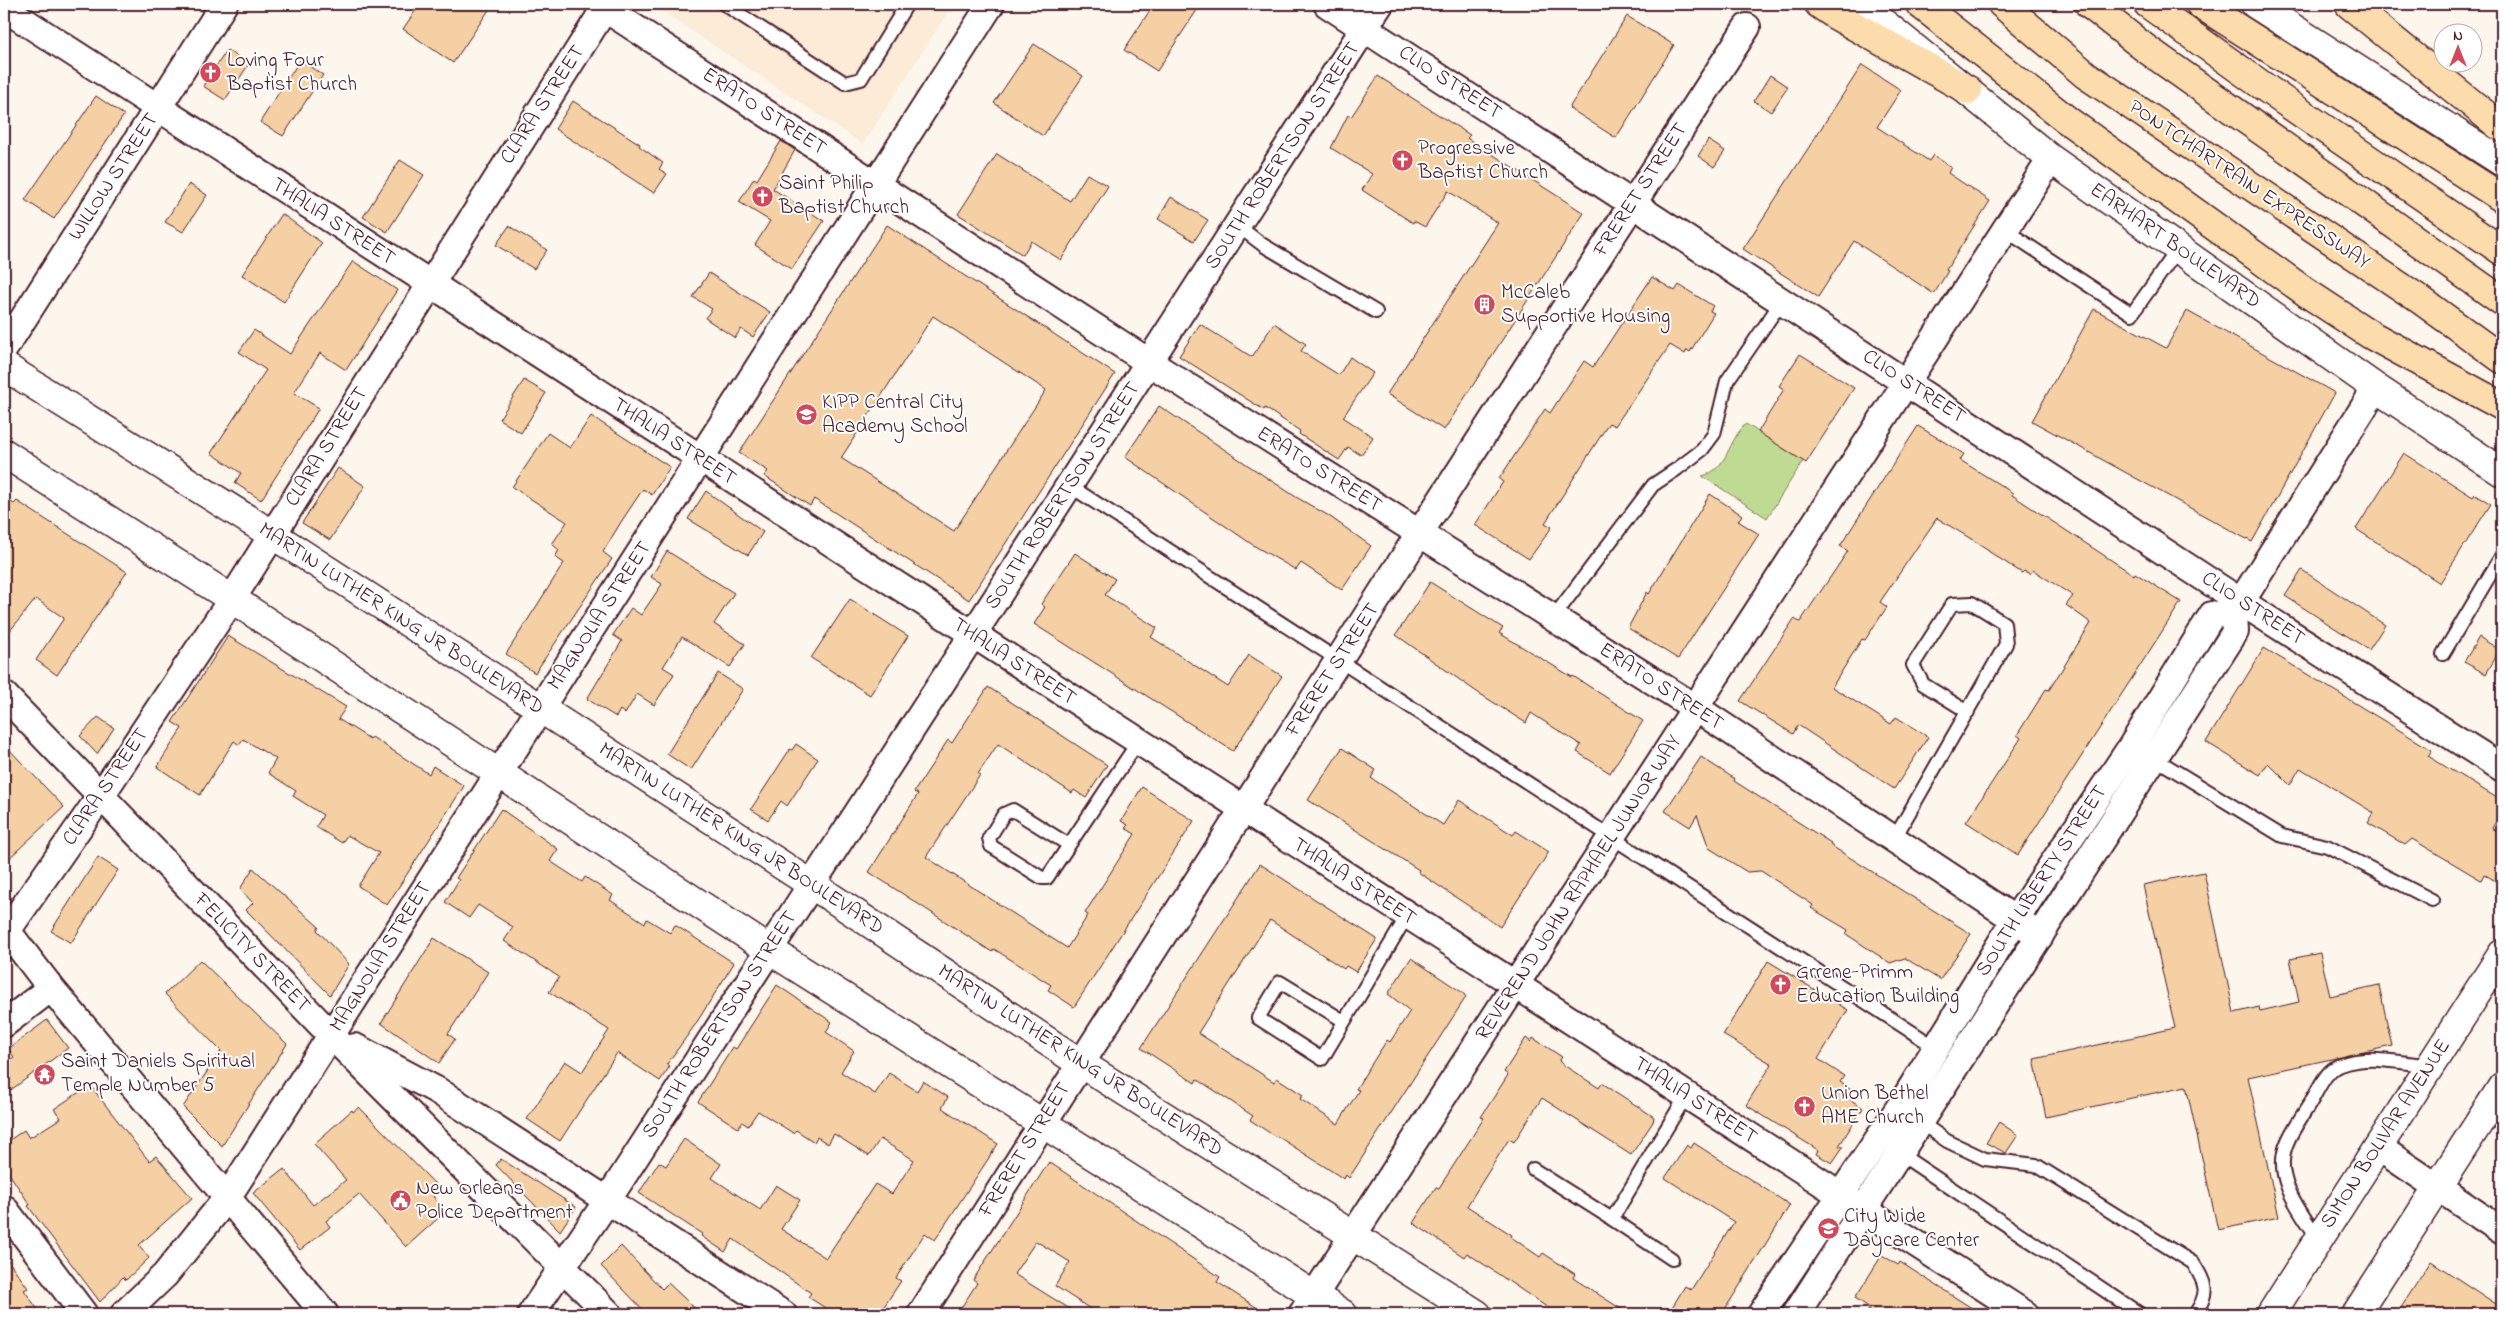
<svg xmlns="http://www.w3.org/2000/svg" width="2506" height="1318" viewBox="0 0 2506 1318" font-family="'Indie Flower',sans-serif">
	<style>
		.built { fill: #fbebd7 }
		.green { fill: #bfdb93; stroke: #847d5f }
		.building { fill: #f5d0a5; stroke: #4a1f2b; fill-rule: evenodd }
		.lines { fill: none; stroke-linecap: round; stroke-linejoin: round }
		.lane-casing { stroke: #4a1f2b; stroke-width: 16 }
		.street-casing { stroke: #4a1f2b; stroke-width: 30 }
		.secondary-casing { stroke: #4a1f2b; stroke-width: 31 }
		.highway-casing { stroke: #4a1f2b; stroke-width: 31 }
		.lane { stroke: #fff; stroke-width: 12 }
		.street { stroke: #fff; stroke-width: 26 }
		.secondary { stroke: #fff; stroke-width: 28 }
		.highway { stroke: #fcdcac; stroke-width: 28 }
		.labels { text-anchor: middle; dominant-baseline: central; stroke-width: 4; stroke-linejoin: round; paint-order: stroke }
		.poi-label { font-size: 21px; fill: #4a1f2b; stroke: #fff; text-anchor: start }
		.street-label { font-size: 21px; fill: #4a1f2b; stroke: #fff }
	</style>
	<rect width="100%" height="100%" fill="#fdf6ed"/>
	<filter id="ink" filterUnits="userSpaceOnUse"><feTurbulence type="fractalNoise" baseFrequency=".02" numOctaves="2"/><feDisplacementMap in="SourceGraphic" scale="10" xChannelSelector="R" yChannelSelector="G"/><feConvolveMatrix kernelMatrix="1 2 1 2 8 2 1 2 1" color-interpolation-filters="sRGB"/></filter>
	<g filter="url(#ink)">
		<path class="built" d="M651,4H953L863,144Z"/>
		<path class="green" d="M1746,424L1803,461L1767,518L1702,476C1728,470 1728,439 1746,424Z"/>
		<g class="building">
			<path d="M420,4H493L453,63L403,29Z"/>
			<path d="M1154,4H1201L1157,71L1124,50Z"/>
			<path d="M1627,16L1674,45L1616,138L1569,108Z"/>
			<path d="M1034,44L1083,76L1043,136L994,103Z"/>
			<path d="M227,50L249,64L225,100L203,86Z"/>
			<path d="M300,60L323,75L283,136L260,122Z"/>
			<path d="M1862,65L1901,90L1877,127L1929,161L1933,155L1951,167L1948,173L1990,201L1946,270L1948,271L1934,294L1854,241L1818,297L1743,249Z"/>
			<path d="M1770,75L1788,87L1771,112L1754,101Z"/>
			<path d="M1378,76L1470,135L1467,138L1584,213L1444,430L1387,394L1498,223L1448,191L1425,227L1414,221L1413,223L1362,190L1372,174L1331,148L1348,115L1351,117Z"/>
			<path d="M96,96L124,115L54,219L25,200Z"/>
			<path d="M573,101L640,144L639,146L663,163L659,169L667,174L654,193L555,129Z"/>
			<path d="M1708,140L1725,151L1714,167L1698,156Z"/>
			<path d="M781,141L795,150L773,189L824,221L792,269L755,245L770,221L739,202L754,178L757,180Z"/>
			<path d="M997,154L1070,201L1087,174L1108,186L1061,260L1031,241L1023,255L958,214Z"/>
			<path d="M400,160L424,175L387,232L363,217Z"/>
			<path d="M189,184L207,195L183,232L165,222Z"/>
			<path d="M1171,197L1208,220L1194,241L1158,219Z"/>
			<path d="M282,214L322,243L284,302L242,275Z"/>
			<path d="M887,225L1115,374L969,600L814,499L810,506L764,476L768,471L739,453ZM933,316L1046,390L954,531L841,458Z"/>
			<path d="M509,226L547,250L534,269L496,245Z"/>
			<path d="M353,261L397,290L346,370L320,353L294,393L319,408L261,500L235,483L241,473L211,453L266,370L239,352L254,330L290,354Z"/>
			<path d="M709,273L770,312L753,337L741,329L735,338L705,318L712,309L693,297Z"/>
			<path d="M1652,277L1675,291L1679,285L1713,306L1710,311L1714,313L1690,352L1687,350L1685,354L1670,345L1615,426L1609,423L1545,523L1552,527L1529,559L1475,525L1503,482L1499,479L1545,409L1550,413L1584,361L1593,367Z"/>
			<path d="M2094,309L2166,348L2187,311L2335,393L2252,542L2032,421Z"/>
			<path d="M1274,323L1306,344L1301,351L1339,375L1350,357L1373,373L1343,417L1373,437L1361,455L1348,447L1339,460L1299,434L1300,431L1265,408L1264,410L1179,356L1200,324L1252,357Z"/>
			<path d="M1800,354L1854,388L1806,463L1758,432L1784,389L1779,386Z"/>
			<path d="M524,380L546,393L521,433L499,419Z"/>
			<path d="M1159,406L1296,497L1329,516L1371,546L1342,590L1301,563L1296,570L1253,545L1125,457Z"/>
			<path d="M591,416L670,467L652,495L643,489L621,522L603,552L612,559L535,673L506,654L564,563L555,557L559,550L552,544L567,522L512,487L548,433L570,448Z"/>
			<path d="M1918,426L1964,454L1960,460L2013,493L2012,495L2134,575L2135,573L2181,602L2018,855L1966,822L2021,738L2017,735L2046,689L2049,690L2091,623L2066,605L2073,596L2033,570L2030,574L2024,571L2022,573L1988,551L1989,550L1937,518L1880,602L1887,607L1865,640L1862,639L1832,687L1891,724L1896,717L1928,737L1894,789L1798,725L1793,734L1740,701L1794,619L1800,622L1848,551L1840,546Z"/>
			<path d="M2404,453L2473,497L2475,494L2491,504L2440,583L2356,529Z"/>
			<path d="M338,468L365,486L330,540L302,523Z"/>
			<path d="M706,491L763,532L748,555L688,519Z"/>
			<path d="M1710,494L1742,515L1738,521L1759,534L1678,659L1628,628L1647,592L1649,594Z"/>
			<path d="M4,497L14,504L17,501L127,572L57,675L36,660L64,618L36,599L4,638Z"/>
			<path d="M667,551L734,593L714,624L745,644L730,667L682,637L663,667L674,674L654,705L637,694L625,714L620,710L616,717L587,699L622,641L613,635L631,608L641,615L662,584L651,577Z"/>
			<path d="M1075,553L1115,579L1105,595L1157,628L1151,637L1228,687L1249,655L1282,676L1233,751L1034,624L1045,607L1041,604Z"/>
			<path d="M2302,570L2385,625L2369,650L2285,596Z"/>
			<path d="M1430,582L1503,628L1499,633L1572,677L1573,676L1643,721L1610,773L1577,752L1581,745L1531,713L1526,723L1477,692L1396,635Z"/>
			<path d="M850,599L908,636L870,695L811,658Z"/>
			<path d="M228,636L346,707L338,719L370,739L372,737L429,774L433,766L464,786L387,905L358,886L379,853L347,835L342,843L316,827L323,815L293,796L296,791L268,773L276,759L243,739L239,745L234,741L200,795L157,767L182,728L172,722Z"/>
			<path d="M2479,637L2500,650L2486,674L2464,662Z"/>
			<path d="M2264,648L2432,750L2428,756L2502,801V812L2492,828L2502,834V885L2484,874L2481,880L2412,839L2405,845L2368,823L2374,813L2300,768L2290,785L2268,763L2260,775L2206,742Z"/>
			<path d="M718,673L743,689L691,770L667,754Z"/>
			<path d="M988,687L1107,765L1086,798L1074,790L1072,793L998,744L978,774L980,775L926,857L1017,916L1067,948L1088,915L1085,913L1135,834L1125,828L1128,825L1121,821L1142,787L1194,821L1074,1007L1048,990L1051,985L994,949L992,952L869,872L918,794L914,792L948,740L952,743Z"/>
			<path d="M98,717L114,728L97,754L80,736Z"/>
			<path d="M4,744L64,807L4,863Z"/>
			<path d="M796,744L818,759L787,806L781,801L768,820L751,809L790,749L792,750Z"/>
			<path d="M1342,748L1376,770L1371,778L1443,825L1459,800L1513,835L1516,831L1549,852L1500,927L1418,872L1419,870L1308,800Z"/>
			<path d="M1701,757L1735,779L1734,781L1831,843L1830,845L1971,934L1940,980L1905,958L1890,963L1846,934L1848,930L1811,908L1813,905L1761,871L1747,872L1709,848L1697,815L1690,827L1665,811Z"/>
			<path d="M501,809L558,849L550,861L582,882L585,877L613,895L610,900L645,923L647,919L670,933L675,925L734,963L695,1025L667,1064L670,1066L660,1081L617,1053L560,1141L527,1119L565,1061L582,1072L609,1030L549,992L559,977L504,941L513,927L478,905L469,918L445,902L459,880L456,878Z"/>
			<path d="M98,857L118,870L71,943L51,931Z"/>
			<path d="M1260,864L1377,939L1356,972L1346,966L1344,969L1270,920L1198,1033L1274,1082L1277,1078L1303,1095L1300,1099L1338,1124L1359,1090L1356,1089L1367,1071L1387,1040L1390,1042L1410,1011L1388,994L1411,958L1463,993L1466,997L1349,1178L1346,1175L1344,1179L1277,1136L1276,1137L1250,1120L1253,1116L1197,1079L1195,1083L1141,1048Z"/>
			<path d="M253,868L319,927L317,930L349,964L330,995L246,910L253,903L240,889Z"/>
			<path d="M2204,872L2234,1013L2259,1007L2260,1011L2299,1002L2290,959L2320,953L2330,996L2379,985L2392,1046L2248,1077L2279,1217L2218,1230L2186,1086L2046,1117L2034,1059L2175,1028L2143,885Z"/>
			<path d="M434,938L488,972L448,1034L455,1039L439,1063L381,1023Z"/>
			<path d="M200,960L287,1044L222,1146L183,1107L221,1051L165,994Z"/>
			<path d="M1768,961L1848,1010L1818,1059L1844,1076L1840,1082L1850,1089L1845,1096L1863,1108L1839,1146L1843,1147L1832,1163L1816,1154L1818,1150L1746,1105L1772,1064L1723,1035Z"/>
			<path d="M777,985L832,1022L826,1032L854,1051L841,1072L875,1094L889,1073L917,1091L923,1081L948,1097L942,1108L998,1144L935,1240L925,1233L896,1278L901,1281L879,1314H835L808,1297L811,1293L733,1239L725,1252L701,1236L702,1234L639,1193L659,1162L666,1166L684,1139L721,1164L712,1178L760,1210L776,1185L800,1200L781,1229L826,1258L875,1184L892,1194L914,1160L880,1139L869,1156L834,1134L828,1144L817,1137L814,1142L796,1130L793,1133L758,1111L748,1126L742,1122L738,1128L698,1102L733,1047L736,1049Z"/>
			<path d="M47,1020L68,1048L4,1095V1065L14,1057L8,1049Z"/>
			<path d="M1526,1038L1531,1042L1533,1038L1562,1057L1559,1061L1562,1064L1599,1088L1602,1083L1654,1117L1653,1122L1631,1155L1542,1098L1514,1142L1509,1139L1467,1206L1512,1235L1511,1237L1540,1257L1543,1253L1575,1274L1573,1278L1629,1314H1557L1467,1253L1464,1257L1413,1223L1436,1187L1439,1188L1484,1118L1481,1117L1508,1075L1504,1072Z"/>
			<path d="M90,1085L149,1161L156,1156L192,1198L139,1245L149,1258L126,1280L123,1277L100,1302L28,1206L30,1205L4,1166V1144L24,1130L29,1138L61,1118L54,1109Z"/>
			<path d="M359,1107L440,1189L433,1196L444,1213L406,1247L359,1194L326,1221L330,1227L300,1250L253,1193L284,1169L313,1205L346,1180L314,1144L352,1110L353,1112Z"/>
			<path d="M1999,1122L2018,1135L2006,1153L1986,1143Z"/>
			<path d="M1694,1143L1790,1205L1722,1314H1668L1685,1286L1691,1290L1734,1222L1665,1178L1687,1145L1691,1148Z"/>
			<path d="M501,1159L576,1207L560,1231L496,1165Z"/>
			<path d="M1049,1162L1220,1277L1217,1282L1267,1314H1098L1055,1286L1070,1262L1036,1241L1014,1274L1078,1314H957L977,1283L973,1280Z"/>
			<path d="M621,1246L662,1289L668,1283L701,1314H647L601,1266Z"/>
			<path d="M4,1255L28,1288L24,1290L41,1314H4Z"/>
			<path d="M1882,1255L1898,1265L1900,1262L1981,1314H1866L1870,1308L1855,1298Z"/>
			<path d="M2431,1261L2502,1308V1314H2397Z"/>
		</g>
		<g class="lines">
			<defs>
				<g id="lane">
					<path d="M724,4L845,83L861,79L907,4"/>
					<path d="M1238,226L1263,245L1376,312"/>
					<path d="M2005,230L2132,314L2178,249"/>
					<path d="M1070,486L1935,1047"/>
					<path d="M1553,618L1653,485L1677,469L1702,450L1714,434L1727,381L1782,301"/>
					<path d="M2443,654L2502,555"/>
					<path d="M2154,758L2282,836L2327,846L2432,900"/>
					<path d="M1894,839L2006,644L2004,623L1972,603L1952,604L1913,665L1923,684L1968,712"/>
					<path d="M1069,845L1013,810L1004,814L989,838L991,846L1042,878H1047L1138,742"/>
					<path d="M1344,1021L1280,982L1258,1018L1322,1059L1407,916"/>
					<path d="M1917,1120L1947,1141L1985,1159L2036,1165L2193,1263C2206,1284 2210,1292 2195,1314"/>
					<path d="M1897,1152L2140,1314"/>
					<path d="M1533,1169L1612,1219"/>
					<path d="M2319,1240C2301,1212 2272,1178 2287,1143C2293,1128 2304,1114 2312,1100C2319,1088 2326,1070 2340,1065C2369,1055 2400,1062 2430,1066"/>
					<path d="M1672,1259L1612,1219L1686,1096"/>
				</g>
				<g id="street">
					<path d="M598,4L1150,363L1696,708L2040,936"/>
					<path d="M1327,4L2241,602L2502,768"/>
					<path d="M4,8L2025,1314"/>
					<path d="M4,349L224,4"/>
					<path d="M4,695L331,1035L609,1314"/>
					<path d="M4,927L51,988L325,1314"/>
					<path d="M7,931L100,797L232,599L605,8"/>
					<path d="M4,1024L51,988"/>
					<path d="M355,1047L438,1091L783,1314"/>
					<path d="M2378,1147L2502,1231"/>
					<path d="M4,1208L84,1314"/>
					<path d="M124,1314L165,1275L227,1198L991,4"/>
					<path d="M531,1314L607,1201L1380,4"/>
					<path d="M921,1314L1419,534L1747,27"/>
					<path d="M1302,1314L2051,159"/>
					<path d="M1761,1314L1899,1108L2015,920L2131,747L2212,615L2234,613"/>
					<path d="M1796,1314L2235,632L2234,613L2376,388"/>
				</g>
				<g id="secondary">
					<path d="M1860,4L2051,159L2376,388L2502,472"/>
					<path d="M2255,4L2502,162"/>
					<path d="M4,366L284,542L811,884L1080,1063L1477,1314"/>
					<path d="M4,453L232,599L768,949L1343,1314"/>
					<path d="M2271,1314L2502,954"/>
					<path d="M2356,1314L2502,1087"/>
				</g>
				<g id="highway">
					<path d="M1819,4L1835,15L1968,90"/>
					<path d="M1920,4L2067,120L2307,293L2371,335L2502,406"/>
					<path d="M2002,4L2086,75L2422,301L2502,359"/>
					<path d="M2089,4L2145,48L2502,301"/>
					<path d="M2148,4L2284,101L2502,251"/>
					<path d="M2200,4L2502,198"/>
					<path d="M2349,4L2502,128"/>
				</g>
			</defs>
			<use href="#lane" class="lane-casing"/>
			<use href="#street" class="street-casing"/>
			<use href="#secondary" class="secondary-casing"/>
			<use href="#highway" class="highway-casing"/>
			<use href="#lane" class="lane"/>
			<use href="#street" class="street"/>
			<use href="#secondary" class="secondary"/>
			<use href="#highway" class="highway"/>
		</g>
	</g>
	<defs>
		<symbol id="church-disc" viewBox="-11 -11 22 22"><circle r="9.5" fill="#d1495b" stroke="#fff"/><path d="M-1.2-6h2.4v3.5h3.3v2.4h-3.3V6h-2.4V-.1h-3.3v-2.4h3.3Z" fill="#fff"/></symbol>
		<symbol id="building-disc" viewBox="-11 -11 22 22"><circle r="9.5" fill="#d1495b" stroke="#fff"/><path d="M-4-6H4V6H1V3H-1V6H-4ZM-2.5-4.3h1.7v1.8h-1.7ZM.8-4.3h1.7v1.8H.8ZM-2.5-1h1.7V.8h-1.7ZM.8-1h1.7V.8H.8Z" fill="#fff"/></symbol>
		<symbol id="school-disc" viewBox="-11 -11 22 22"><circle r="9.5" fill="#d1495b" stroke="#fff"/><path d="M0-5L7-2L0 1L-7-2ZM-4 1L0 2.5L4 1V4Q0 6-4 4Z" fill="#fff"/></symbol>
		<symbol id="temple-disc" viewBox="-11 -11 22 22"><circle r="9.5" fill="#d1495b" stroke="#fff"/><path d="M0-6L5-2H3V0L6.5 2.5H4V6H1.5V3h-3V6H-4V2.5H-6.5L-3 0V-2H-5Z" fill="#fff"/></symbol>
		<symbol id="civic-disc" viewBox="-11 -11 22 22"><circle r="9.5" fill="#d1495b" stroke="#fff"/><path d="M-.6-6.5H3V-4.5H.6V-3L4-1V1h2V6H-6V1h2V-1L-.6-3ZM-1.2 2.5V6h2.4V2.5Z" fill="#fff"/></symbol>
	</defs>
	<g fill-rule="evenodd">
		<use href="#church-disc" x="198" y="60" width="25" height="25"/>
		<use href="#church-disc" x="1390" y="148" width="25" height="25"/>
		<use href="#church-disc" x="750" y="184" width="25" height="25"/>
		<use href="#building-disc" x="1472" y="292" width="25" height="25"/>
		<use href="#school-disc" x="794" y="402" width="25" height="25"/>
		<use href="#church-disc" x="1768" y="972" width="25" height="25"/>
		<use href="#temple-disc" x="32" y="1062" width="25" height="25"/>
		<use href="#church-disc" x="1792" y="1094" width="25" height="25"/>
		<use href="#civic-disc" x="388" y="1188" width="25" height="25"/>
		<use href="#school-disc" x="1816" y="1216" width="25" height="25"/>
	</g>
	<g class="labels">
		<g class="poi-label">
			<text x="227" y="61">Loving Four<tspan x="227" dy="24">Baptist Church</tspan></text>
			<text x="1418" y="149">Progressive<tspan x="1418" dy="24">Baptist Church</tspan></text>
			<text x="779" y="184">Saint Philip<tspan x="779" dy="24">Baptist Church</tspan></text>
			<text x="1501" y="293">McCaleb<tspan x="1501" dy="24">Supportive Housing</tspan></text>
			<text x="822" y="403">KIPP Central City<tspan x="822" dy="24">Academy School</tspan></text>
			<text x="1796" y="973">Grrene-Primm<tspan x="1796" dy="24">Education Building</tspan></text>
			<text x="61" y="1062">Saint Daniels Spiritual<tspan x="61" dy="24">Temple Number 5</tspan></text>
			<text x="1821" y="1094">Union Bethel<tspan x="1821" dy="24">AME Church</tspan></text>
			<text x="416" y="1189">New Orleans<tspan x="416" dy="24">Police Department</tspan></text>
			<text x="1844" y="1217">City Wide<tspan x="1844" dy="24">Daycare Center</tspan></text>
		</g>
		<g class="street-label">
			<text transform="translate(1450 83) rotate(33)">CLIO STREET</text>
			<text transform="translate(543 105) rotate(-57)">CLARA STREET</text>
			<text transform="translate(764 112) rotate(33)">ERATO STREET</text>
			<text transform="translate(1283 156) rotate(-57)">SOUTH ROBERTSON STREET</text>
			<text transform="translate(114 177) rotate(-57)">WILLOW STREET</text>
			<text transform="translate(2249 185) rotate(34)">PONTCHARTRAIN EXPRESSWAY</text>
			<text transform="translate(1641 190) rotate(-57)">FRERET STREET</text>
			<text transform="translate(333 222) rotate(33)">THALIA STREET</text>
			<text transform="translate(2175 246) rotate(35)">EARHART BOULEVARD</text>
			<text transform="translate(1914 387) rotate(33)">CLIO STREET</text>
			<text transform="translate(674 442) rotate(33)">THALIA STREET</text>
			<text transform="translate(327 447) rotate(-58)">CLARA STREET</text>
			<text transform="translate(1319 470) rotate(32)">ERATO STREET</text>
			<text transform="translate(1063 496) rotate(-57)">SOUTH ROBERTSON STREET</text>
			<text transform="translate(2253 609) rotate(33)">CLIO STREET</text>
			<text transform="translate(600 616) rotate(-57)">MAGNOLIA STREET</text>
			<text transform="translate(401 619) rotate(33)">MARTIN LUTHER KING JR BOULEVARD</text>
			<text transform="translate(1014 662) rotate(33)">THALIA STREET</text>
			<text transform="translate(1333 670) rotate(-57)">FRERET STREET</text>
			<text transform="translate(1661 687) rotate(33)">ERATO STREET</text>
			<text transform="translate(106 787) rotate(-56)">CLARA STREET</text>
			<text transform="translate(741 839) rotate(33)">MARTIN LUTHER KING JR BOULEVARD</text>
			<text transform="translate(2042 881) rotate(-57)">SOUTH LIBERTY STREET</text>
			<text transform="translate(1354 882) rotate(33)">THALIA STREET</text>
			<text transform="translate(1579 888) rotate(-57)">REVEREND JOHN RAPHAEL JUNIOR WAY</text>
			<text transform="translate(252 953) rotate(46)">FELICITY STREET</text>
			<text transform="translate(381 957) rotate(-58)">MAGNOLIA STREET</text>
			<text transform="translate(720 1025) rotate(-57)">SOUTH ROBERTSON STREET</text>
			<text transform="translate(1080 1061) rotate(33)">MARTIN LUTHER KING JR BOULEVARD</text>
			<text transform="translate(1695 1101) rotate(33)">THALIA STREET</text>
			<text transform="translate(2386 1134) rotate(-57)">SIMON BOLIVAR AVENUE</text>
			<text transform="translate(1025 1150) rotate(-58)">FRERET STREET</text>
		</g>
	</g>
	<rect width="2506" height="1318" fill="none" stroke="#fff" stroke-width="20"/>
	<rect x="10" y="10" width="2486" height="1298" fill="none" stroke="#4a1f2b" stroke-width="2" filter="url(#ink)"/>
	<g transform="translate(2458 48)"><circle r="24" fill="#ffffff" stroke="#b7a5aa"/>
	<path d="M0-4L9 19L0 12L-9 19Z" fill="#d1495b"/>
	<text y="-8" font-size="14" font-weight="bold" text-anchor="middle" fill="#4a1f2b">N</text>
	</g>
</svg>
